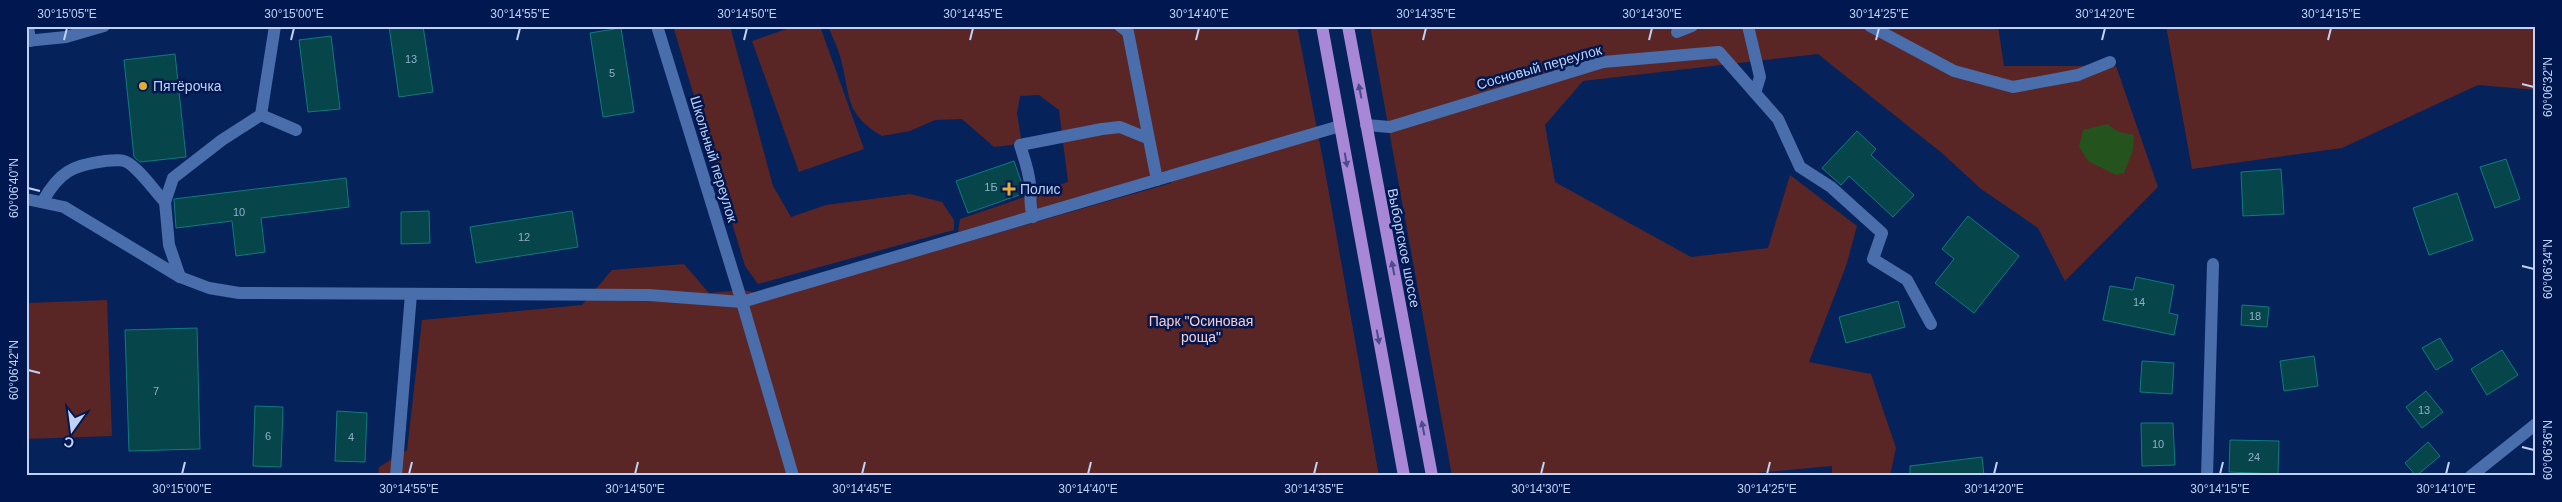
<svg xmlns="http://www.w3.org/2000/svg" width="2562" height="502" viewBox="0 0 2562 502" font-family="Helvetica,sans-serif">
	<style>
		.green { fill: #592525 }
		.water { fill: #24531e }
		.building { fill: #064549; stroke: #12797f }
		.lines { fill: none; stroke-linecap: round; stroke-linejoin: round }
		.minor { stroke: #4a6dab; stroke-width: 12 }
		.major { stroke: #a987d7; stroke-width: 12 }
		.oneway { fill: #4c498c }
		.ticks { fill: none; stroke: #bfd2f5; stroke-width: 2 }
		.poi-dot { fill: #e5ad36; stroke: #00174f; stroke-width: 2 }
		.labels { text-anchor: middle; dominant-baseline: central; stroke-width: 5; stroke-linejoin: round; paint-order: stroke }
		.number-label { font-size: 11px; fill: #91afca }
		.street-label { font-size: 14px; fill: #bfd2f5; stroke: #00174f }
		.poi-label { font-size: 14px; fill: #bfd2f5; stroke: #00174f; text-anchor: start }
		.park-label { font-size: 14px; fill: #f9ccca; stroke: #00174f }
		.neatline { fill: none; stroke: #bfd2f5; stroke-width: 2 }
		.ticks-label { font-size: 12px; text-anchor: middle; fill: #bfd2f5 }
	</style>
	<rect width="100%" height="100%" fill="#06225a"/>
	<g class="green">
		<path d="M673,26H730L773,186L791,217L826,205L910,194L942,202L954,220V230L758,284L745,266Z"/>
		<path d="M795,26H820L864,149L799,172L752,41Z"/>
		<path d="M828,26H1297L1324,165L1379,476H378L379,467L407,450L422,320L582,305L612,270L684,264L709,293L743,290L776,297L1171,183L1168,170L1082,197L958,232L960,219L1068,182L1059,110L1039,95L1020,96L1017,113L1021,138L1012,145L994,147L962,119L935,120L910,131L882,136C843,113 851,94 840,56C837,46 832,36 828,26Z"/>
		<path d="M1370,26H1998L2004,66H2116L2158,187L2065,281L2038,228L1981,189L1943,154L1818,54L1583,81L1545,125L1555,182L1691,257L1768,248L1790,175L1857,226L1846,266L1809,362L1871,374L1896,448L1890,476H1832V466L1724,476H1452Z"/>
		<path d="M2166,26H2536V90L2478,85L2342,148L2192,169Z"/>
		<path d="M107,300L112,436L26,439V303Z"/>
	</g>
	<path class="water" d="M2107,124L2119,132L2134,135L2133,150L2124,173L2116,175L2088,161L2079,147L2083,130Z"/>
	<g class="building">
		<path d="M389,26H423L433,92L399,97Z"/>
		<path d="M621,28L634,112L603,117L590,33Z"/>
		<path d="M331,36L340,109L308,112L299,40Z"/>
		<path d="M175,54L186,157L140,162L134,157L124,60Z"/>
		<path d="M1857,131L1876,149L1871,155L1914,195L1893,217L1849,176L1841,185L1822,168Z"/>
		<path d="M2506,159L2520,199L2495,208L2480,167Z"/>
		<path d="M1014,161L1022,184V194L968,213L956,181Z"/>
		<path d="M2281,169L2284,214L2243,216L2241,172Z"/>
		<path d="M346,178L349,207L261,218L265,252L236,256L232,221L176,228L174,199Z"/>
		<path d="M2457,193L2473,240L2429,255L2413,208Z"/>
		<path d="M429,211L430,243L401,244V212Z"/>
		<path d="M572,211L578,247L476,263L470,227Z"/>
		<path d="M1968,216L2019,256L1974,313L1935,283L1954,259L1942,249Z"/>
		<path d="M2136,277L2174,285L2169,313L2178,315L2174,335L2103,320L2110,286L2133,290Z"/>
		<path d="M1898,301L1905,327L1846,343L1839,317Z"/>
		<path d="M2242,305L2269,307L2267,327L2241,325Z"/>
		<path d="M197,328L200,449L129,451L125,330Z"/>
		<path d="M2440,338L2453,360L2436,370L2422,348Z"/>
		<path d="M2502,350L2518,375L2487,395L2471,369Z"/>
		<path d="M2314,356L2318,386L2284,391L2280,361Z"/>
		<path d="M2142,361L2174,363L2172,394L2140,392Z"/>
		<path d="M2426,391L2443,412L2422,428L2406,407Z"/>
		<path d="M255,406L283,407L281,467L253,466Z"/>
		<path d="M337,411L367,413L365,462L335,461Z"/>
		<path d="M2141,423H2173L2175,465L2142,466Z"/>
		<path d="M2230,440L2279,441L2278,474L2229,472Z"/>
		<path d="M2428,442L2440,456L2416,476L2405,463Z"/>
		<path d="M1982,457L1984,476H1910V466Z"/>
	</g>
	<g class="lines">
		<g class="minor">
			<path d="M28,26L30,41"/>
			<path d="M657,26L742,302L793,476"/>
			<path d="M1120,26L1128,32L1157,180"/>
			<path d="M1748,26L1760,77L1755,93"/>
			<path d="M1870,26L1954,71L2013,87L2078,75L2110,62"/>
			<path d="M1677,32L1692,26"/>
			<path d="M26,41L66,37L104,26"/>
			<path d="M261,115L296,130"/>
			<path d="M1366,125L1390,127L1603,62L1719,52L1778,119L1800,167L1831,187L1882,233L1873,259L1907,280L1931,324"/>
			<path d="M26,199L64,207L180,277L209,288L239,293L649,295L742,302L1340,126"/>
			<path d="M43,201C59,172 73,165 105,161C111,161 119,159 124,161C136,164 156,193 165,202"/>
			<path d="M1033,217C1028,200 1032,199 1030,185C1029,171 1024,158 1020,145L1102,129L1120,127L1147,138"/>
			<path d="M180,277L169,245L165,202L173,178L222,140L261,115L275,26"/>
			<path d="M396,476L411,294"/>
			<path d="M2207,476L2213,264"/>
			<path d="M2471,476L2536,424"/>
		</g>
		<g class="major">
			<path d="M1322,26L1404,476"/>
			<path d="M1348,26L1432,476"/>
		</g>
	</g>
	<defs><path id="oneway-solid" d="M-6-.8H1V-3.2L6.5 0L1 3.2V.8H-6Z" transform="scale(1.25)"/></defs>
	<g class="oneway">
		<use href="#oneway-solid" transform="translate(1360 91) rotate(-101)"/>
		<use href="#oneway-solid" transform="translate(1346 160) rotate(80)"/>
		<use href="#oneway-solid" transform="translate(1393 268) rotate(-101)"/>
		<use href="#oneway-solid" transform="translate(1378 337) rotate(80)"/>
		<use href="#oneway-solid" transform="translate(1423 428) rotate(-101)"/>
	</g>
	<path class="ticks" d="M64,40L67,28M291,40L294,28M517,40L520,28M744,40L747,28M970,40L973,28M1196,40L1199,28M1423,40L1426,28M1649,40L1652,28M1876,40L1879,28M2102,40L2105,28M2328,40L2331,28M2522,84L2534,87M28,188L40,191M2522,266L2534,269M28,370L40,373M2522,447L2534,450M182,474L185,462M409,474L412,462M635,474L638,462M862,474L865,462M1088,474L1091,462M1314,474L1317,462M1541,474L1544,462M1767,474L1770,462M1994,474L1997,462M2220,474L2223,462M2446,474L2449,462"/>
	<g class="poi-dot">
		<circle cx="143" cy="86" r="5"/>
		<path d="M1006.5 181.5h5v5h5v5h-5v5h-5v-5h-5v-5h5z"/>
	</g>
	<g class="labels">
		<g class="number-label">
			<text x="411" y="59">13</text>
			<text x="612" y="73">5</text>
			<text x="991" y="187">1Б</text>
			<text x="239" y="212">10</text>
			<text x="524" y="237">12</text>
			<text x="2139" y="302">14</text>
			<text x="2255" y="316">18</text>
			<text x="156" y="391">7</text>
			<text x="2424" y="410">13</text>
			<text x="268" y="436">6</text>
			<text x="351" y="437">4</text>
			<text x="2158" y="444">10</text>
			<text x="2254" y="457">24</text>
		</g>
		<g class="street-label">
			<text transform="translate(1539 67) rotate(-16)">Сосновый переулок</text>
			<text transform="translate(714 159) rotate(73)">Школьный переулок</text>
			<text transform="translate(1404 248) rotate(79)">Выборгское шоссе</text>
		</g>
		<g class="poi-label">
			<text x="153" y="86">Пятёрочка</text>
			<text x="1020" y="189">Полис</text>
		</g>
		<g class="park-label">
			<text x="1201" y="321">Парк "Осиновая<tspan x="1201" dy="16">роща"</tspan></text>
		</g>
	</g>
	<rect width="2562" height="502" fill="none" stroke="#00174f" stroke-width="55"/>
	<g transform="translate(72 430) rotate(194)" stroke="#00174f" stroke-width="4" paint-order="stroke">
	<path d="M0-4L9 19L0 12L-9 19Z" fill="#bfd2f5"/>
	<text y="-8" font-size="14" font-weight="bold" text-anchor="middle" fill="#bfd2f5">С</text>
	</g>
	<rect x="28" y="28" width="2506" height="446" class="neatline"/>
	<g class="ticks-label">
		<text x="67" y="18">30°15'05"E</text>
		<text x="294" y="18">30°15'00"E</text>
		<text x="520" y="18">30°14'55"E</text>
		<text x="747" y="18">30°14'50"E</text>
		<text x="973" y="18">30°14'45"E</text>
		<text x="1199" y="18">30°14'40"E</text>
		<text x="1426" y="18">30°14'35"E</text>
		<text x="1652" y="18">30°14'30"E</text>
		<text x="1879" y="18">30°14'25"E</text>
		<text x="2105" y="18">30°14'20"E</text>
		<text x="2331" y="18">30°14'15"E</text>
		<text transform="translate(2548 87) rotate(-90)" y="4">60°06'32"N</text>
		<text transform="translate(14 188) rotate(-90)" y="4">60°06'40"N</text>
		<text transform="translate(2548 269) rotate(-90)" y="4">60°06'34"N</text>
		<text transform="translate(14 370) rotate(-90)" y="4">60°06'42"N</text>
		<text transform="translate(2548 450) rotate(-90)" y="4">60°06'36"N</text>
		<text x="182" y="493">30°15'00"E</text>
		<text x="409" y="493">30°14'55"E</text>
		<text x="635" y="493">30°14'50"E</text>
		<text x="862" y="493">30°14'45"E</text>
		<text x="1088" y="493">30°14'40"E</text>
		<text x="1314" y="493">30°14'35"E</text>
		<text x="1541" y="493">30°14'30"E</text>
		<text x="1767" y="493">30°14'25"E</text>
		<text x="1994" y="493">30°14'20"E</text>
		<text x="2220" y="493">30°14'15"E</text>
		<text x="2446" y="493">30°14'10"E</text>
	</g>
</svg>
